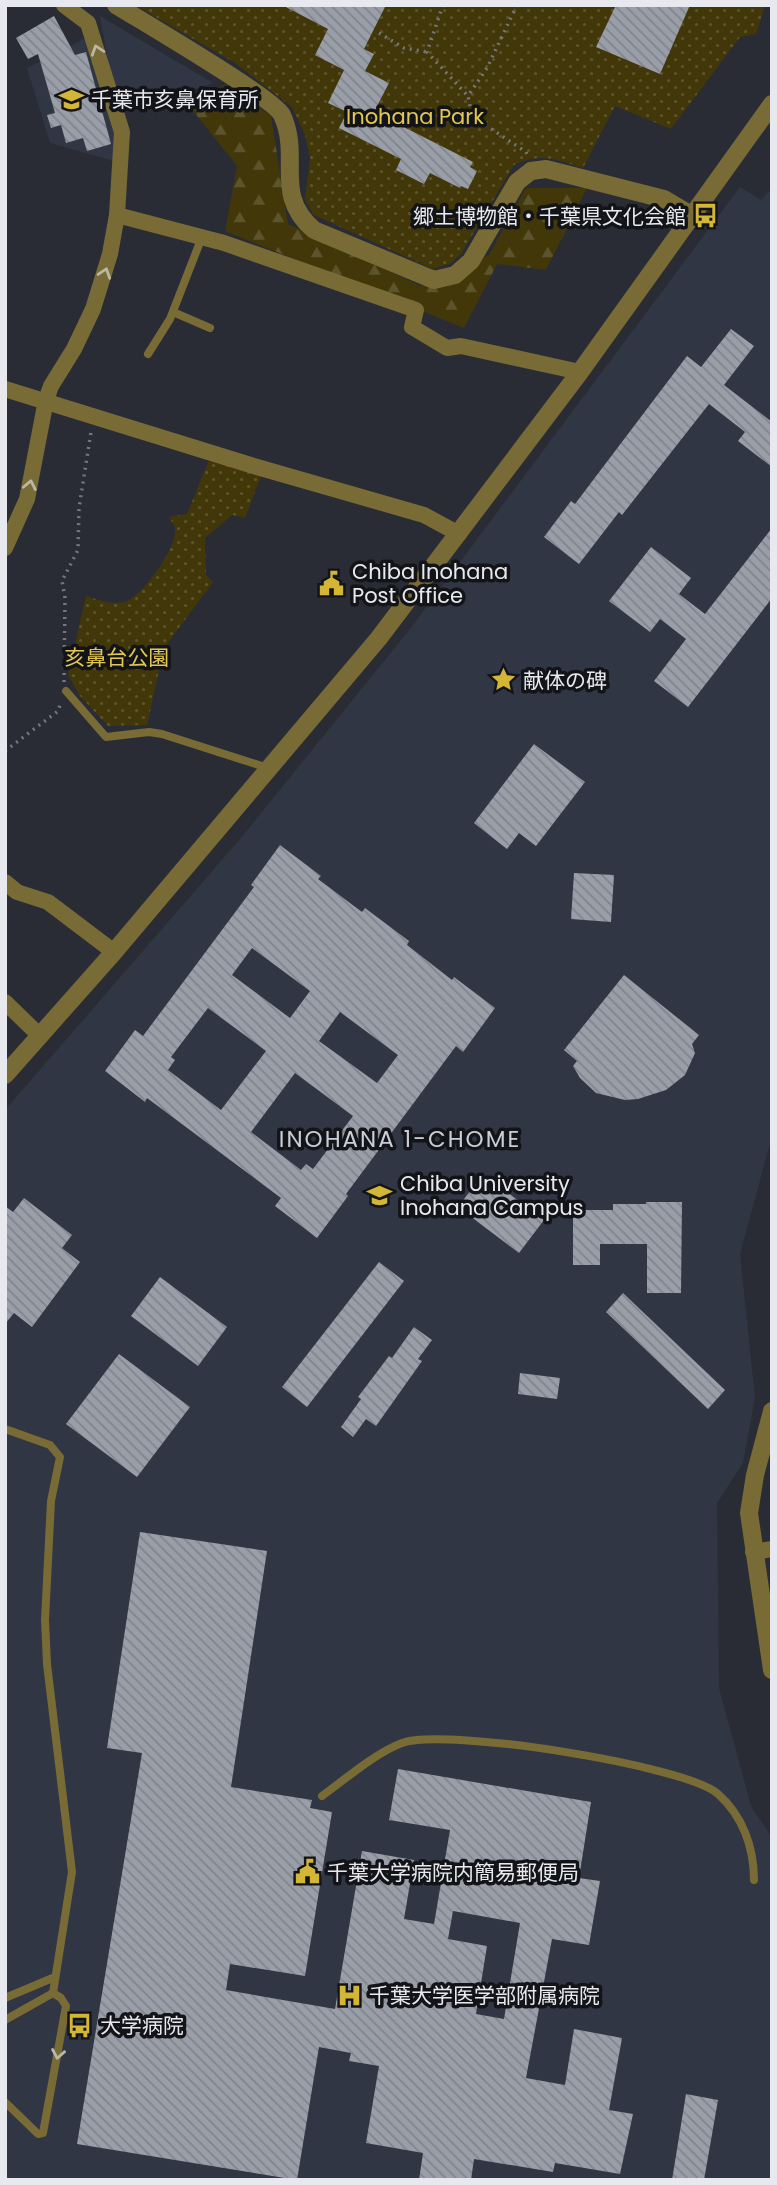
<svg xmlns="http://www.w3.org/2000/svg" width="777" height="2185" viewBox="0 0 777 2185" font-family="Poppins,'Noto Sans JP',sans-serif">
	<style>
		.built { fill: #313644 }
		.forest { fill: url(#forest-firs) }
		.park { fill: url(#park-dots) }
		.building { fill: url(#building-back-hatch); fill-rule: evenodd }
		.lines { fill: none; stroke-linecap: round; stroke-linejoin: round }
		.path { stroke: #74777e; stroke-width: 3.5; stroke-dasharray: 2 5; stroke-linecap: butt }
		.service { stroke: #786b35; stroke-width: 8 }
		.minor { stroke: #786b35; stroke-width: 16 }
		.tertiary { stroke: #786b35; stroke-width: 18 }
		.oneway { stroke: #bbb7a5 }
		.labels { text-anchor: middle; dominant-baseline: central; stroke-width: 7; stroke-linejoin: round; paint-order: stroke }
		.poi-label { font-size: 21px; fill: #e7e9ef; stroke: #131418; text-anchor: start }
		.park-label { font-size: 21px; fill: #e3c753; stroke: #131418 }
		.neighbourhood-label { font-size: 23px; letter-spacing: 2px; fill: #c9cdd9; stroke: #131418 }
	</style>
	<defs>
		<pattern id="forest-firs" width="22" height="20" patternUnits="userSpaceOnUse" patternTransform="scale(1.75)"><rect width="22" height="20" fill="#413708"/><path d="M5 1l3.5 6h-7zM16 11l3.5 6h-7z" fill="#5c542c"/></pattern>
		<pattern id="park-dots" width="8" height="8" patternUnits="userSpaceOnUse" patternTransform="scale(1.75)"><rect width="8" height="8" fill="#413708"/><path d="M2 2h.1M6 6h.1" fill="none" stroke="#5c542c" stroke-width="1.8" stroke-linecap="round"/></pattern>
		<pattern id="building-back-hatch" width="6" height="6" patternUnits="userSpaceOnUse" patternTransform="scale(1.75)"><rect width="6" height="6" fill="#9a9ea8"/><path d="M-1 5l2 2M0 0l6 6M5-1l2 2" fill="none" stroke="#80848b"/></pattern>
	</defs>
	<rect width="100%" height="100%" fill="#292c34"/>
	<g class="built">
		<path d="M100,16L213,83L123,113L112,83Z"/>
		<path d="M89,36L115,129L114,161L50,143L27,68Z"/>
		<path d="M740,187L761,200L772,188V1136L740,1254L755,1397L743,1463L717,1503L719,1688L751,1806L772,1838V2180H5V1110L240,839L410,629Z"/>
	</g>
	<path class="forest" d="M227,84L271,116L288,224L421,286L489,255L526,188H587L546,270L497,264L464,328L225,231L237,166L186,102Z"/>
	<g class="park">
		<path d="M135,5H765L756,34L740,37L671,129L615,106L583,168C556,160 542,152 514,165L461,254L451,263L433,269L314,215L305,200L310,158L305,135L292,107L235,63Z"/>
		<path d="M210,458L262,474L245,518L232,515L205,538L206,575L213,582L164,648L147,725L108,726L80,696L68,675L86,596C99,600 116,607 129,600C146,590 174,551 175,532C176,526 172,522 169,517L187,514Z"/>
	</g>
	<g class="building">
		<path d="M282,5H386L364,49L374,54L365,71L389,83L374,112L473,162L470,167L477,171L468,189L461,186L460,188L430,173L424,184L396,170L401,159L339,128L347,112L328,103L344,70L315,55L328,29Z"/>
		<path d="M616,5H690L660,74L596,47Z"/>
		<path d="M54,16L75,55L86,52L111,144L87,151L83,138L66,143L61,125L51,128L47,115L55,113L38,54L28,59L16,38Z"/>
		<path d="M731,329L754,346L724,385L772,422V467L738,441L745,432L709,404L622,515L619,512L579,564L544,537L571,501L575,504L687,356L701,367Z"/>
		<path d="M772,528V598L688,707L654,681L686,639L660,619L650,632L609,601L651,547L691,578L679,594L705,614Z"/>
		<path d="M534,744L585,782L536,846L519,833L507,849L474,823Z"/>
		<path d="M280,845L321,876L318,879L362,912L365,908L409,941L407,945L452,980L454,977L495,1008L463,1052L456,1046L346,1194L348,1196L317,1238L275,1206L281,1198L147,1098L145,1102L105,1071L135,1030L143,1036L254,887L251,885ZM252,948L310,991L290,1018L232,975ZM208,1008L266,1051L221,1110L168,1070L175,1060L171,1057ZM340,1012L398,1055L377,1083L319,1041ZM295,1073L353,1116L313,1169L306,1164L301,1170L251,1132Z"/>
		<path d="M574,873L614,875L611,922L571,919Z"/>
		<path d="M624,975L699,1035L692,1044L695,1053L685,1075L666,1090L638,1099L625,1100L596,1093L580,1078L573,1066L577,1061L564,1050Z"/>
		<path d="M483,1174L544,1220L519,1253L458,1207Z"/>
		<path d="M24,1198L72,1235L62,1248L80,1262L32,1327L14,1313L5,1324V1206L13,1212Z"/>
		<path d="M646,1202H682L681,1293H647V1244H600V1265H573V1210H613V1204H646Z"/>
		<path d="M379,1262L404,1281L307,1407L282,1387Z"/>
		<path d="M160,1277L227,1327L198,1366L131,1316Z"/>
		<path d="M623,1293L725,1390L708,1409L606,1312Z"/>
		<path d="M414,1327L432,1340L418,1359L422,1361L376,1426L366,1419L353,1437L341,1427L361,1399L358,1397L389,1356L392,1358Z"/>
		<path d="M119,1354L190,1407L137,1477L66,1424Z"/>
		<path d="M520,1373L560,1378L557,1399L518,1394Z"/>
		<path d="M140,1532L267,1551L231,1787L312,1800L310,1808L332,1812L305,1976L230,1964L226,1990L335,2009L362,1851L414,1860L404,1919L434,1924L450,1830L389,1820L398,1769L591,1802L579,1878L600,1881L589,1945L552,1939L526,2078L565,2085L574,2029L622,2038L609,2110L633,2114L620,2174L555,2163L553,2172L474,2159L471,2180H419L423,2153L366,2143L379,2066L349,2061L351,2053L319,2047L297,2180L77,2144L142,1753L107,1748ZM453,1911L520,1923L504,2019L476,2014L487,1946L448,1939Z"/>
		<path d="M686,2094L718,2100L704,2180H672Z"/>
	</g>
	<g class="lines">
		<g class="path">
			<path d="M443,5L427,52L468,96"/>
			<path d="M517,5L487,68L468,96L472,116L526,152L528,157"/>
			<path d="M379,33L404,48L427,52"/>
			<path d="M64,682L65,598L62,581L78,550L79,508L91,432"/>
			<path d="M5,751L58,711L61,702"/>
		</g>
		<g class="service">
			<path d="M173,312L210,328"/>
			<path d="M148,354L170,319L202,237"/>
			<path d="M66,691L106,737L149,732L162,734L268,768"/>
			<path d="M5,1429L50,1445L60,1457L51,1501L45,1620L47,1664L72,1872L53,1993"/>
			<path d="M322,1796C344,1780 377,1752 402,1743C442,1727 686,1765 718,1794C743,1816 754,1848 754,1880"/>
			<path d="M5,1998L55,1977"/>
			<path d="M5,2020L53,1993"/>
			<path d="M5,2102L38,2134L43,2133L66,2006L61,1998L53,1993"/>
		</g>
		<g class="minor">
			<path d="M117,215L224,243L416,310L412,327L447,348L461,346L580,372"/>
			<path d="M5,389L257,467L424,515L459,534"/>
			<path d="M5,548L27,499L46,400L51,386L74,349L93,309L110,254L117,215L122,132L88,23L64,5"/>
			<path d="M5,882L17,892L48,902L114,952"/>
			<path d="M5,1002L40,1036"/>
			<path d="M753,1552L772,1549"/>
		</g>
		<g class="tertiary">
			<path d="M116,5C140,20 275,99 282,115C302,158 272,194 314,230L434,280L455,275L471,261L517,182L531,171L546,169L664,199L691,215"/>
			<path d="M5,1075L114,952L379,638L580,372L772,104"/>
			<path d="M772,1411L755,1475L749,1513L772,1670"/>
		</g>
	</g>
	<defs><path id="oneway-chevron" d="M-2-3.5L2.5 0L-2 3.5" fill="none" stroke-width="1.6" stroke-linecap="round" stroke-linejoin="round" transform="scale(1.75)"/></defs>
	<g class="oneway">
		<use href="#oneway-chevron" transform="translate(97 50) rotate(-108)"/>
		<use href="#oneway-chevron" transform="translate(105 273) rotate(-72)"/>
		<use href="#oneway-chevron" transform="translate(30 485) rotate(-79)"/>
		<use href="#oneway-chevron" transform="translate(58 2054) rotate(100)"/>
	</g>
	<defs>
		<symbol id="school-bare" viewBox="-9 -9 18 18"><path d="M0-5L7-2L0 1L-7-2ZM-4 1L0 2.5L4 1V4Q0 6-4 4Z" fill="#d3b635" stroke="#131418" stroke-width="2.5" paint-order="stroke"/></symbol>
		<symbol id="bus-bare" viewBox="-9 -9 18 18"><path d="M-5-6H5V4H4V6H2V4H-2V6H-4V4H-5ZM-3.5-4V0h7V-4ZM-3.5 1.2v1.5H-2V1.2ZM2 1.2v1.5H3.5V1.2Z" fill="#d3b635" stroke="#131418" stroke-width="2.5" paint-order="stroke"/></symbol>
		<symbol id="civic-bare" viewBox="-9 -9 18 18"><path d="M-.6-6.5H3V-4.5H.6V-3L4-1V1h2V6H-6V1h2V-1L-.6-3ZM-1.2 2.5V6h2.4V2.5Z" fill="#d3b635" stroke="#131418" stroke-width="2.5" paint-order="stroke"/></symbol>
		<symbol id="sight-bare" viewBox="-9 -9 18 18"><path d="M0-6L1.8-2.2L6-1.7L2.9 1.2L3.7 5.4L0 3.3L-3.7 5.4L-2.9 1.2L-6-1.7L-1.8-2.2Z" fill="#d3b635" stroke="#131418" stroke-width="2.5" paint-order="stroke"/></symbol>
		<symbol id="university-bare" viewBox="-9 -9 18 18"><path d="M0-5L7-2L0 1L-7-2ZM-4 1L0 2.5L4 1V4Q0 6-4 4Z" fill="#d3b635" stroke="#131418" stroke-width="2.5" paint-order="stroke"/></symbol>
		<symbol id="hospital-bare" viewBox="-9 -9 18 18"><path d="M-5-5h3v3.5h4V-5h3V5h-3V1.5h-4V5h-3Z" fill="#d3b635" stroke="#131418" stroke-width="2.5" paint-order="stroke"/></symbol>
	</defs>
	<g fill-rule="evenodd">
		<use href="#school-bare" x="54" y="82" width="35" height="35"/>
		<use href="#bus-bare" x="688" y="198" width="35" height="35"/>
		<use href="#civic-bare" x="314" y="566" width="35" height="35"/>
		<use href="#sight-bare" x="486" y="662" width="35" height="35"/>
		<use href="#university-bare" x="362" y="1178" width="35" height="35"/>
		<use href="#civic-bare" x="290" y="1854" width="35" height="35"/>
		<use href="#hospital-bare" x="332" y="1978" width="35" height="35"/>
		<use href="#bus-bare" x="62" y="2008" width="35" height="35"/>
	</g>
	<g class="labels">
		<g class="poi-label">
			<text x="91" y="99">千葉市亥鼻保育所</text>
			<text x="686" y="216" text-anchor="end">郷土博物館・千葉県文化会館</text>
			<text x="352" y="571">Chiba Inohana<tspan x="352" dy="24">Post Office</tspan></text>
			<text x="523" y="680">献体の碑</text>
			<text x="400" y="1183">Chiba University<tspan x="400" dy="24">Inohana Campus</tspan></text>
			<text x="327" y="1872">千葉大学病院内簡易郵便局</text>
			<text x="369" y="1995">千葉大学医学部附属病院</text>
			<text x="100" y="2025">大学病院</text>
		</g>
		<g class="park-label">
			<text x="415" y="116">Inohana Park</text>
			<text x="117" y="657">亥鼻台公園</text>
		</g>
		<g class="neighbourhood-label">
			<text x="400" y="1139">INOHANA 1-CHOME</text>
		</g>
	</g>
	<rect width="777" height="2185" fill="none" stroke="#e7e9ef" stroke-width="14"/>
</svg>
